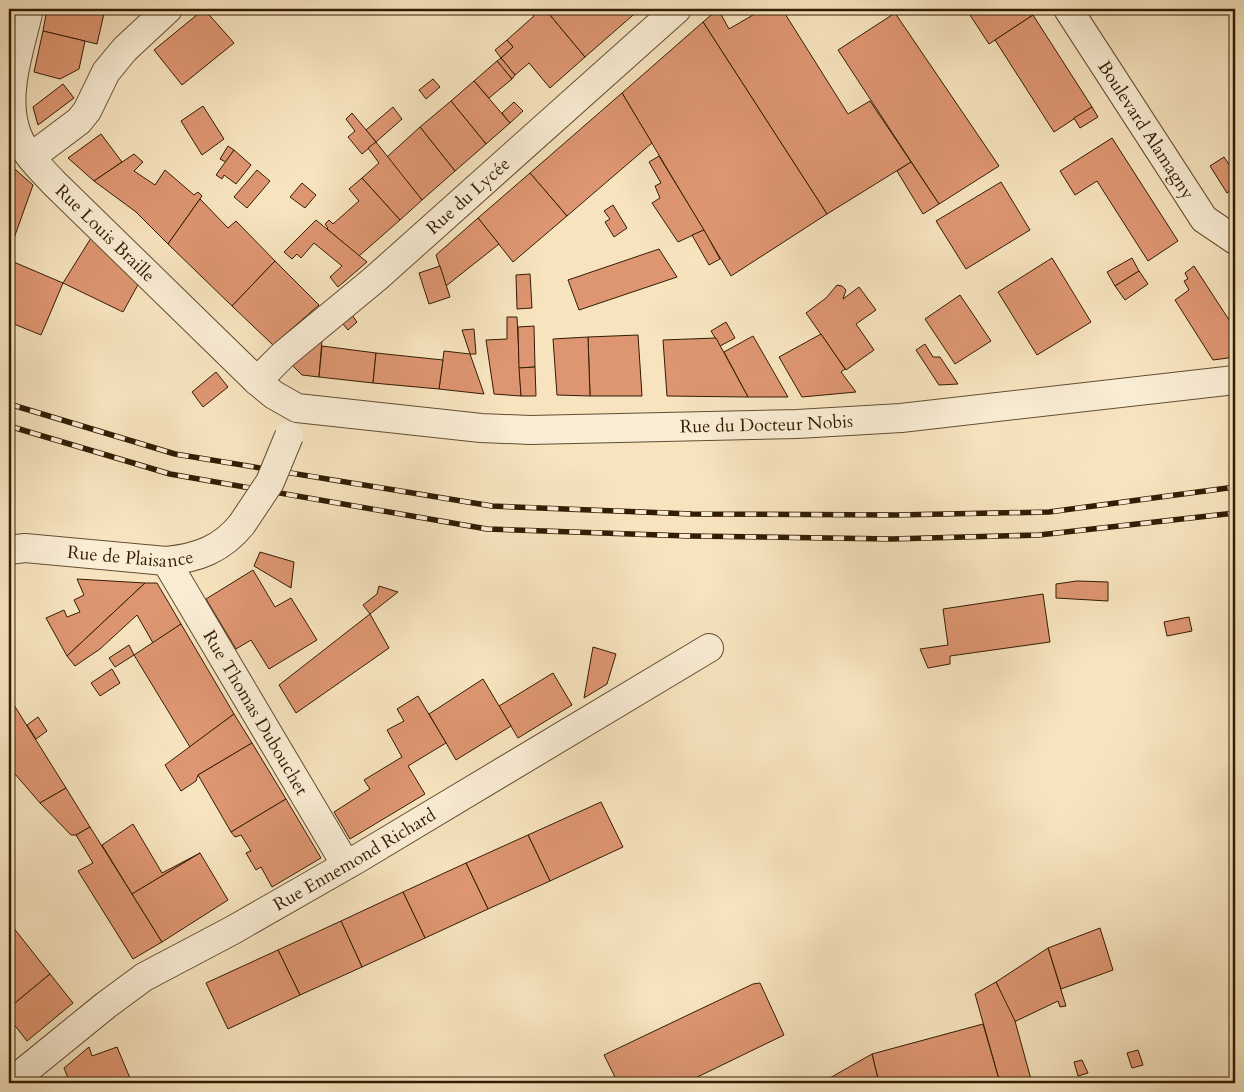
<svg xmlns="http://www.w3.org/2000/svg" width="1244" height="1092" viewBox="0 0 1244 1092" font-family="Cardo,serif">
	<style>
		.building { fill: #de9672; stroke: #321c02 }
		.lines { fill: none; stroke-linecap: round; stroke-linejoin: round }
		.minor-casing { stroke: #634e31; stroke-width: 30 }
		.minor { stroke: #faedd5; stroke-width: 28 }
		.rail-casing { stroke: #321c02; stroke-width: 5.5 }
		.rail { stroke: #faedd5; stroke-width: 4; stroke-dasharray: 11; stroke-linecap: butt }
		.minor-bridge-casing { stroke: #634e31; stroke-width: 30; stroke-linecap: butt }
		.minor-bridge { stroke: #faedd5; stroke-width: 28 }
		.labels { text-anchor: middle; dominant-baseline: central; stroke-width: 5; stroke-linejoin: round; paint-order: stroke }
		.street-label { font-size: 18px; fill: #321c02; stroke: #faedd5 }
	</style>
	<rect width="100%" height="100%" fill="#f7e4bf"/>
	<filter id="stains"><feTurbulence type="fractalNoise" baseFrequency=".004" numOctaves="4"/><feColorMatrix values="0 0 0 0 .2 0 0 0 0 .09 0 0 0 0 .02 0 0 0 .5 -.17"/></filter>
	<radialGradient id="worn" r=".72"><stop offset=".6" stop-color="#630" stop-opacity="0"/><stop offset="1" stop-color="#630" stop-opacity=".3"/></radialGradient>
	<g class="building">
		<path d="M47,9H105L97,44L43,31Z"/>
		<path d="M204,9L234,43L182,85L154,50Z"/>
		<path d="M532,9H545L585,57L550,88L529,63L515,75L501,58L513,47L507,40L534,16L529,11Z"/>
		<path d="M545,9H640L585,57Z"/>
		<path d="M718,9L729,29L763,9H782L848,114L870,101L911,162L827,214L703,22Z"/>
		<path d="M966,9H1029L1033,15L989,44Z"/>
		<path d="M895,13L999,166L939,204L838,50Z"/>
		<path d="M1033,15L1092,107L1054,132L995,40Z"/>
		<path d="M703,22L827,214L731,276L622,93Z"/>
		<path d="M43,31L85,41L79,69L60,79L34,72Z"/>
		<path d="M507,40L513,47L501,58L495,50Z"/>
		<path d="M501,58L515,75L512,79L497,61Z"/>
		<path d="M497,61L512,79L489,98L474,81Z"/>
		<path d="M433,79L440,87L426,99L419,90Z"/>
		<path d="M474,81L510,123L486,144L451,101Z"/>
		<path d="M63,84L74,98L38,125L33,107Z"/>
		<path d="M622,93L652,143L567,216L530,173Z"/>
		<path d="M451,101L486,144L455,171L420,127Z"/>
		<path d="M514,102L523,111L510,123L502,113Z"/>
		<path d="M203,106L224,139L202,155L181,121Z"/>
		<path d="M393,107L402,119L376,142L366,130Z"/>
		<path d="M1092,107L1098,117L1080,128L1074,118Z"/>
		<path d="M352,113L376,142L362,154L348,137L355,131L346,119Z"/>
		<path d="M420,127L455,171L422,200L387,157Z"/>
		<path d="M101,134L122,162L94,181L68,158Z"/>
		<path d="M1112,138L1178,241L1148,261L1097,181L1075,195L1060,171Z"/>
		<path d="M376,142L422,200L400,220L362,178L379,163L368,148Z"/>
		<path d="M228,146L234,150L226,162L220,159Z"/>
		<path d="M234,150L251,165L236,184L224,175L222,179L216,175Z"/>
		<path d="M134,154L143,162L134,171L155,185L165,170L194,195L198,192L202,196L168,244L136,212L94,181Z"/>
		<path d="M659,156L704,230L678,242L652,203L660,198L655,186L661,183L649,162Z"/>
		<path d="M1224,157L1235,174V187L1227,193L1210,166Z"/>
		<path d="M911,162L939,204L923,214L897,171Z"/>
		<path d="M9,164L33,185L9,252Z"/>
		<path d="M257,170L270,181L247,208L234,197Z"/>
		<path d="M530,173L567,216L513,262L478,218Z"/>
		<path d="M362,178L400,220L359,256L327,229L328,228L325,224L329,220L333,224L359,201L349,189Z"/>
		<path d="M1001,182L1030,230L966,269L936,221Z"/>
		<path d="M302,183L316,195L305,208L290,197Z"/>
		<path d="M200,199L228,228L236,221L275,261L232,306L168,244Z"/>
		<path d="M613,205L627,228L614,237L605,222L610,219L604,211Z"/>
		<path d="M478,218L499,244L446,286L436,255Z"/>
		<path d="M316,220L367,262L338,287L330,277L342,266L314,243L301,258L297,254L292,259L284,252Z"/>
		<path d="M704,230L720,259L709,265L692,235Z"/>
		<path d="M91,238L140,281L123,312L63,283Z"/>
		<path d="M659,249L677,277L579,310L568,280Z"/>
		<path d="M1052,258L1091,322L1037,355L998,292Z"/>
		<path d="M1132,258L1139,271L1115,286L1107,272Z"/>
		<path d="M9,260L63,283L41,335L9,322Z"/>
		<path d="M275,261L319,305L273,345L232,306Z"/>
		<path d="M440,266L450,297L429,304L419,273Z"/>
		<path d="M1194,266L1235,329V353L1228,358L1213,360L1175,300L1189,290L1184,281L1188,279L1185,273Z"/>
		<path d="M1139,271L1148,284L1125,300L1115,286Z"/>
		<path d="M530,274L532,308L517,309L516,275Z"/>
		<path d="M837,285L842,286L846,290L843,299L859,287L876,310L856,324L874,350L846,370L806,313L826,298Z"/>
		<path d="M960,295L991,341L955,364L925,319Z"/>
		<path d="M352,315L357,322L348,330L343,324Z"/>
		<path d="M507,317H517L521,396L494,394L486,340L507,339Z"/>
		<path d="M726,322L735,338L720,346L711,331Z"/>
		<path d="M534,326L535,367L519,368L518,327Z"/>
		<path d="M474,329L476,354H470L462,330Z"/>
		<path d="M821,334L845,369L841,372L856,392L802,397L779,357Z"/>
		<path d="M638,335L642,396H590L588,337Z"/>
		<path d="M753,336L788,397H748L724,352Z"/>
		<path d="M588,337L590,396L557,395L553,339Z"/>
		<path d="M716,338L748,397L667,396L663,340Z"/>
		<path d="M322,340L319,377L302,375L291,364Z"/>
		<path d="M925,344L933,357H940L958,384L939,385L916,350Z"/>
		<path d="M322,346L376,353L373,383L319,377Z"/>
		<path d="M444,351L470,354L484,394L439,389Z"/>
		<path d="M376,353L443,360L439,389L373,383Z"/>
		<path d="M535,367L536,396H521L519,368Z"/>
		<path d="M216,372L228,387L203,407L192,392Z"/>
		<path d="M260,552L294,562L291,588L254,566Z"/>
		<path d="M253,570L275,607L291,598L317,640L269,669L251,640L236,649L206,599Z"/>
		<path d="M77,579L145,583L67,656L46,618L64,610L67,617L80,612L74,600L84,595Z"/>
		<path d="M1077,581L1108,582V601L1056,598V584Z"/>
		<path d="M145,583H157L181,624L153,643L137,615L100,649L75,666L67,656Z"/>
		<path d="M379,586L398,592L370,614L363,605L377,594Z"/>
		<path d="M1043,594L1050,642L950,656V664L928,668L920,649L948,645L943,609Z"/>
		<path d="M370,614L389,648L296,713L279,685Z"/>
		<path d="M1189,617L1192,631L1167,636L1164,622Z"/>
		<path d="M181,624L234,714L190,747L134,655Z"/>
		<path d="M129,645L134,655L115,667L109,658Z"/>
		<path d="M593,647L616,654L607,684L584,698Z"/>
		<path d="M112,669L120,683L100,696L91,683Z"/>
		<path d="M553,673L572,705L518,738L499,706Z"/>
		<path d="M483,679L511,726L456,760L429,714Z"/>
		<path d="M418,696L446,743L408,766L425,794L350,839L334,812L370,789L364,780L402,757L387,730L404,721L397,709Z"/>
		<path d="M14,705L66,788L40,803L9,767V710Z"/>
		<path d="M234,714L252,743L198,775L196,781L181,791L165,765Z"/>
		<path d="M38,717L47,731L36,739L27,725Z"/>
		<path d="M252,743L286,799L231,832L198,775Z"/>
		<path d="M66,788L90,827L76,835H71L40,803Z"/>
		<path d="M286,799L321,858L272,887L261,867L256,870L246,853L251,851L241,835L235,837L231,832Z"/>
		<path d="M601,802L623,847L550,881L528,835Z"/>
		<path d="M133,824L162,873L200,853L132,894L102,845Z"/>
		<path d="M90,827L162,942L133,959L78,871L93,863L76,835Z"/>
		<path d="M528,835L550,881L488,909L466,863Z"/>
		<path d="M200,853L228,900L162,942L132,894Z"/>
		<path d="M466,863L488,909L425,938L403,892Z"/>
		<path d="M403,892L425,938L362,967L341,921Z"/>
		<path d="M341,921L362,967L300,995L278,950Z"/>
		<path d="M9,922L50,974L9,1008Z"/>
		<path d="M1100,928L1113,970L1061,989L1048,948Z"/>
		<path d="M1048,948L1066,1006L1060,1007L1058,1001L1014,1022L996,982Z"/>
		<path d="M278,950L300,995L228,1029L206,983Z"/>
		<path d="M50,974L73,1003L27,1041L9,1018V1008Z"/>
		<path d="M996,982L1015,1021L1032,1083H1000L975,994Z"/>
		<path d="M760,983L784,1035L685,1083H618L604,1055L753,984Z"/>
		<path d="M983,1024L1000,1083H879L872,1054Z"/>
		<path d="M89,1047L92,1056L117,1047L132,1083H70L64,1068Z"/>
		<path d="M1138,1050L1143,1065L1132,1068L1127,1053Z"/>
		<path d="M872,1054L879,1083H821Z"/>
		<path d="M1082,1060L1088,1073L1078,1076L1074,1062Z"/>
	</g>
	<g class="lines">
		<defs>
			<g id="minor">
				<path id="s1" d="M29,9C21,47 2,95 17,134C24,153 41,169 54,183L257,381L274,395L297,408L481,428L530,430L797,424L901,418L1235,380"/>
				<path id="s2" d="M1068,9L1204,219L1235,240"/>
				<path d="M31,157L79,121L87,111L106,72L125,49L168,9"/>
				<path id="s3" d="M257,381L283,355L375,279L677,9"/>
				<path id="s4" d="M9,550L25,548L166,561C198,558 222,549 242,524"/>
				<path id="s5" d="M166,561L346,865"/>
				<path id="s6" d="M10,1083L106,1005L144,977L233,930L357,859L709,648"/>
			</g>
		</defs>
		<use href="#minor" class="minor-casing"/>
		<use href="#minor" class="minor"/>
		<defs>
			<g id="rail">
				<path d="M9,404L175,454L492,506L692,514L896,515L1049,512L1235,487"/>
				<path d="M9,426L170,474L487,529L689,536L892,539L1039,535L1235,513"/>
			</g>
		</defs>
		<use href="#rail" class="rail-casing"/>
		<use href="#rail" class="rail"/>
		<defs>
			<path id="minor-bridge" d="M242,524L270,482L289,436"/>
		</defs>
		<use href="#minor-bridge" class="minor-bridge-casing"/>
		<use href="#minor-bridge" class="minor-bridge"/>
	</g>
	<g class="labels">
		<g class="street-label">
			<text stroke="none"><textPath href="#s2" startOffset="144">Boulevard Alamagny</textPath></text>
			<text stroke="none"><textPath href="#s3" startOffset="281">Rue du Lycée</textPath></text>
			<text stroke="none"><textPath href="#s1" startOffset="261">Rue Louis Braille</textPath></text>
			<text stroke="none"><textPath href="#s1" startOffset="992">Rue du Docteur Nobis</textPath></text>
			<text stroke="none"><textPath href="#s4" startOffset="122">Rue de Plaisance</textPath></text>
			<text stroke="none"><textPath href="#s5" startOffset="176">Rue Thomas Dubouchet</textPath></text>
			<text stroke="none"><textPath href="#s6" startOffset="412">Rue Ennemond Richard</textPath></text>
		</g>
	</g>
	<rect width="1244" height="1092" fill="none" stroke="#f7e4bf" stroke-width="30"/>
	<rect x="10" y="10" width="1224" height="1072" fill="none" stroke="#321c02" stroke-width="2.5"/>
	<rect x="15" y="15" width="1214" height="1062" fill="none" stroke="#321c02"/>
	<rect width="100%" height="100%" filter="url(#stains)"/>
	<rect width="100%" height="100%" fill="url(#worn)"/>
</svg>
